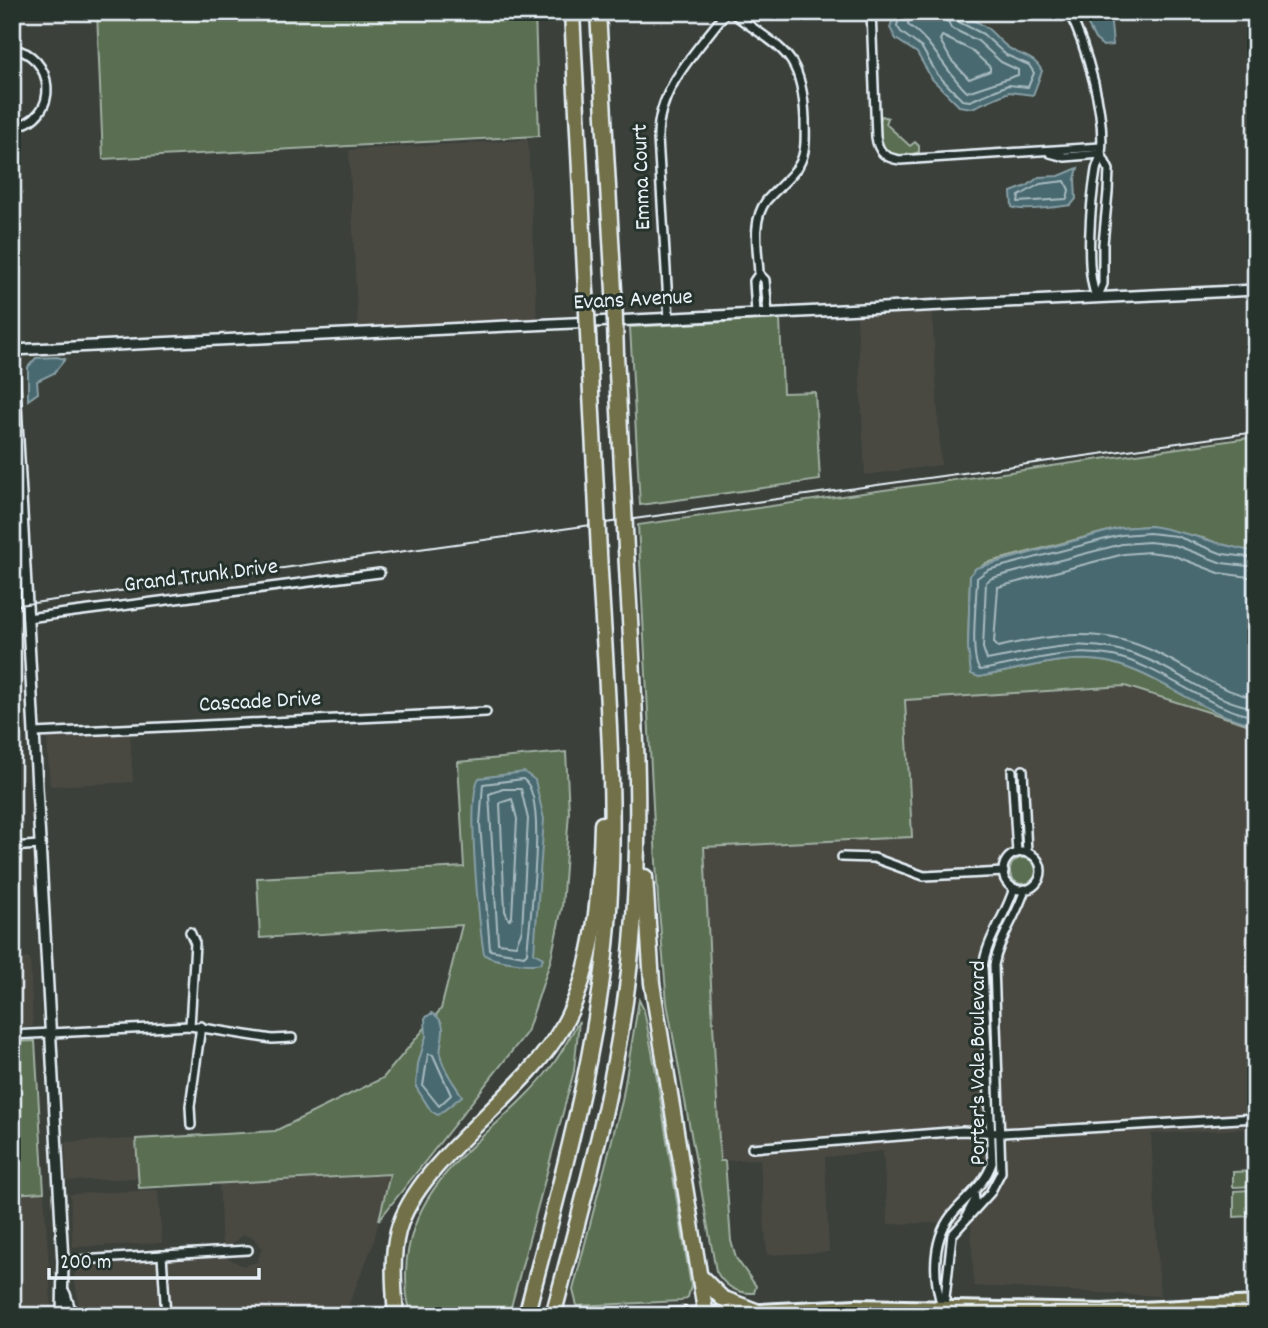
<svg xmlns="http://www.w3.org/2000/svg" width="1268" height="1328" viewBox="0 0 1268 1328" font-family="Dekko,sans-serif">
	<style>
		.built { fill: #4a4943 }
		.green { fill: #5a6e51; stroke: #a1b0a4; stroke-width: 2 }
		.water { fill: #48696f; stroke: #889fa6; stroke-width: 2 }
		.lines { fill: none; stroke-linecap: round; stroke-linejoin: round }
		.shore { stroke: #a8bbc1; stroke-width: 2 }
		.minor-casing { stroke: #e8f1f8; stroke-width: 12 }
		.tertiary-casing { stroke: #e8f1f8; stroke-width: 14 }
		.primary-casing { stroke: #e8f1f8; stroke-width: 18 }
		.motorway-casing { stroke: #e8f1f8; stroke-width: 19 }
		.minor { stroke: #26332d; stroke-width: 7 }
		.tertiary { stroke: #26332d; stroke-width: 9 }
		.primary { stroke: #71704a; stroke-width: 12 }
		.motorway { stroke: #71704a; stroke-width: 14 }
		.rail { stroke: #e8f1f8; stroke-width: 2 }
		.motorway-bridge-casing { stroke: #e8f1f8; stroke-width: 19; stroke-linecap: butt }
		.motorway-bridge { stroke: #71704a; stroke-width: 14 }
		.labels { text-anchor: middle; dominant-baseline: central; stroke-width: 6; stroke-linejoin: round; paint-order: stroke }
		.street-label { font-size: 23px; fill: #e8f1f8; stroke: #26332d }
	</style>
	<rect width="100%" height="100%" fill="#3b403a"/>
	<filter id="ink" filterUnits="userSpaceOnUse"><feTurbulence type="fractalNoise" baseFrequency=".0143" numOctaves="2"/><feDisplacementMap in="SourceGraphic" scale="14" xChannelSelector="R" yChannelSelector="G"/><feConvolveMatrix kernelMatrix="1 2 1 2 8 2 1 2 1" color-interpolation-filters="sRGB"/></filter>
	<g filter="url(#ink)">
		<g class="built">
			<path d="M528,140L537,321L358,329L349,150Z"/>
			<path d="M932,311L941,465L865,475L857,316Z"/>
			<path d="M1125,686L1256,727V1128L1151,1134L1160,1296L974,1286L971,1222L888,1224L883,1151L825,1157L829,1252L767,1255L760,1159L720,1161L704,847L912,837L904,700Z"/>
			<path d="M130,732L133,782L50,786L47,736Z"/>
			<path d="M30,958L33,1027L12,1028V959Z"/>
			<path d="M136,1139L139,1178L67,1181L65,1142Z"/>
			<path d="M390,1174L373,1245L347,1308L237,1316H80L74,1275L84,1266L226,1257L243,1266L257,1262L262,1248L253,1237L243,1235L231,1245L222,1247L219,1184Z"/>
			<path d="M158,1190L162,1243L73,1247L70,1194Z"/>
			<path d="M44,1192L52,1316H12V1194Z"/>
		</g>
		<g class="green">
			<path d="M97,12H535L539,136L103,159Z"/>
			<path d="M882,116L888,118L886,124L910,146L915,142L919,146V152C899,159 881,156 880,133C879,125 878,122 882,116Z"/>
			<path d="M780,319L783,393L815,392L820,480L640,505L630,327Z"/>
			<path d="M1256,437V552L1225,547L1207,539L1150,526L1120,528L986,563L970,575L968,648L979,677C1024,669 1067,653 1112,663C1163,676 1203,715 1256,724V727L1125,686L905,700L912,837L704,847L720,1161H725L731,1241L736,1258L756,1286L754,1293C736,1294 724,1285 716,1271L667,1003L658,899L638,525Z"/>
			<path d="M566,752L569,812L562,907L551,959L527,1032L379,1220L390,1174L139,1188L136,1139L275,1131L383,1078L441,1009L462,925L260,938L257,878L464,867L458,762Z"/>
			<circle cx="1023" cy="871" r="13"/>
			<path d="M1014,903L1016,904L994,946L988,995L990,949Z"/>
			<path d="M639,1000L644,1010L655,1067L691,1286L688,1297L681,1301L577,1306L573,1290L622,1101Z"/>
			<path d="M579,1021L574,1071L511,1307L503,1314H412C406,1301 406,1286 406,1272C409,1173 497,1137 551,1067C562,1053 570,1036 579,1021Z"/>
			<path d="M989,1022H992L996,1116L994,1114Z"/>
			<path d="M35,1041L44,1192L12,1194V1042Z"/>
			<path d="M1255,1171L1256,1186L1233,1187V1172Z"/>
			<path d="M1250,1190L1251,1216L1234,1217V1191Z"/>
		</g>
		<g class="water">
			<path d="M895,12C927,12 959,8 987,28C996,35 1001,44 1012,50C1024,57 1035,57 1042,71L1033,95L1009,92L972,108L959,106L932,79L917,53L896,39L890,28Z"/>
			<path d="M1081,12H1110L1113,45L1103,46L1095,39Z"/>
			<path d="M1078,168L1075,179L1076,199L1071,205C1059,207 1019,212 1012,207L1011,192L1027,186L1039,177L1059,176Z"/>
			<path d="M57,357L65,359L54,373L37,381L38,393L28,400V367L36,358Z"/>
			<path d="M1150,526C1187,531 1219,546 1256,552V724C1203,716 1163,676 1112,663C1067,653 1024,669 979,677L971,674L968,648L970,575L976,568L1120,528Z"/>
			<path d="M524,772L535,780L544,819L534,953L543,958L541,963C531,966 491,961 484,954C479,927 466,796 479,778Z"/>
			<path d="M432,1013C453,1025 437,1042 441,1058C444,1071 456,1086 462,1096L438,1115L431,1111L416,1087L418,1064L426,1036L425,1018Z"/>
		</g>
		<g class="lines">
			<g class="shore">
				<path d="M900,12L897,26L901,32L922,48L937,74L962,100L970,101L1008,85L1028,87L1034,73L1029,65L1006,55L983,34L957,21L953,12"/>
				<path d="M909,12L908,25C931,39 945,71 967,92L1018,75V70L1001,62L978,41L951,28L944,12"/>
				<path d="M942,36L971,50L990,67V71L969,79L951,60L940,40Z"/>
				<path d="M1065,181L1069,190L1067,199L1018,202L1019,196L1040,184Z"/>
				<path d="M1256,558L1223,554L1176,536L1149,533L1121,535L988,570L977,578C977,596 969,659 980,670C1025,663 1066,647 1113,656C1164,667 1204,708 1256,717"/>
				<path d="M1256,567L1222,563L1175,545L1149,542L1122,544L992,578L986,582L983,648L987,660C1048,649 1088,634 1149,660C1185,676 1216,702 1256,708"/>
				<path d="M1256,578L1219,573L1172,555L1149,552L1124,554L998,587L994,643L998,647C1053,634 1104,626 1157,653C1189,668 1220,692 1256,698"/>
				<path d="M523,779C549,795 529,922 527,953L524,956L490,950L480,824L483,784Z"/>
				<path d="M503,789H521L528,819L522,930L516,945L498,943L489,794Z"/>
				<path d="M512,799L517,819L512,917L509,920L505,911L500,803Z"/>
				<path d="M428,1054L433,1055L451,1095L439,1106L423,1086Z"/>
			</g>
			<defs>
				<g id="minor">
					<path d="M731,12C781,50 802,50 805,119C805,135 807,151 799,165C790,179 776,189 766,201C751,221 758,251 759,274L754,281L756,313"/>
					<path d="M871,12L876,137C878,152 885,158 900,160L1101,147"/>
					<path d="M1069,12C1087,48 1106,114 1101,154C1100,160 1097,165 1096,170C1091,200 1084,273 1097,298"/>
					<path d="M12,49C53,53 64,119 12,127"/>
					<path d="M1050,153L1065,157L1101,154"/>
					<path d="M759,274L765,280L768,313"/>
					<path d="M1097,298L1103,284V244L1108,192L1109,170L1101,154"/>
					<path d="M669,319L658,138C657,88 698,50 726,12"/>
					<path d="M27,618L380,573"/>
					<path d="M35,733L486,712"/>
					<path d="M1023,770L1027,853"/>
					<path d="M1012,771L1017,853"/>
					<path d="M12,847L39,845"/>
					<circle cx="1022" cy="871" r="19"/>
					<path d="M842,857L874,858L924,876L1004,872"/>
					<path d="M190,932L195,943L190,1026"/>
					<path d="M12,1035L190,1026L272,1039L292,1038"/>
					<path d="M191,1125L190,1106L201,1026"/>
					<path d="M752,1148L962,1131L1002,1133L1256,1118"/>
					<path d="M967,1215L975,1200L974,1192"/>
					<path d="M162,1255L166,1316"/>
					<path d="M63,1261L248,1250"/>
					<path d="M942,1306C932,1275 932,1236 955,1211C969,1195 985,1184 992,1163L983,967C987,938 1006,916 1014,888"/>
					<path d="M943,1316L952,1235L990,1193L1001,1172L994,965C999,938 1017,916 1025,889"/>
				</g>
				<g id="tertiary">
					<path d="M12,331L63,1261L62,1316"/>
					<path d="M12,350L1256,290"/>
					<path d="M65,1294L72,1316"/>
				</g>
				<g id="primary">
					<path d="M665,1316L856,1306L1102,1311L1256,1303"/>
					<path d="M1227,1316L1256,1313"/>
				</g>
				<g id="motorway">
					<path d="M572,12L586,292"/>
					<path d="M598,12L614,291"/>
					<path d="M616,354L623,487"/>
					<path d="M589,355L596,490"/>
					<path d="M645,877L652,983L706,1316"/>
					<path d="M702,1278L722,1298L756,1311"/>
					<path d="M396,1316C394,1288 391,1258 398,1231C417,1160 525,1095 563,1026C596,966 600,891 602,824"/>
					<path d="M526,1316C557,1197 591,1077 605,955C620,822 606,686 599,553"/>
					<path d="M553,1316C585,1193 621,1069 632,942C644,811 633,680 626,549"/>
				</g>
			</defs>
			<use href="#minor" class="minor-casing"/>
			<use href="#tertiary" class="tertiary-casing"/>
			<use href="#primary" class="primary-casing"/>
			<use href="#motorway" class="motorway-casing"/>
			<use href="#minor" class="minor"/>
			<use href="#tertiary" class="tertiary"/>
			<use href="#primary" class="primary"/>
			<use href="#motorway" class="motorway"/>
			<path class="rail" d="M12,606L1256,432"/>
			<defs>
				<g id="motorway-bridge">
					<path d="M614,291L616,354"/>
					<path d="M586,292L589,355"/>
					<path d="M623,487L626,549"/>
					<path d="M596,490L599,553"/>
				</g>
			</defs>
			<use href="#motorway-bridge" class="motorway-bridge-casing"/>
			<use href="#motorway-bridge" class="motorway-bridge"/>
		</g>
	</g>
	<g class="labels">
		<g class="street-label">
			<text transform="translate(643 177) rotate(-92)">Emma Court</text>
			<text transform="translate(633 301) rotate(-3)">Evans Avenue</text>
			<text transform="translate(201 577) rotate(-7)">Grand Trunk Drive</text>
			<text transform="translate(260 703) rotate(-3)">Cascade Drive</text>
			<text transform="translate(979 1063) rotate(-90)">Porter's Vale Boulevard</text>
		</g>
	</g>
	<rect width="1268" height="1328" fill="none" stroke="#26332d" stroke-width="42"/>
	<rect x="21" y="21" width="1226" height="1286" fill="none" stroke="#e8f1f8" stroke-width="2.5" filter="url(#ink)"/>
	<path d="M49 1268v10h210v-10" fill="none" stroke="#e8f1f8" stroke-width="3.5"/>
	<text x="60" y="1268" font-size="21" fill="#e8f1f8" stroke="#26332d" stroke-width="5" paint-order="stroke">200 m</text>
</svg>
